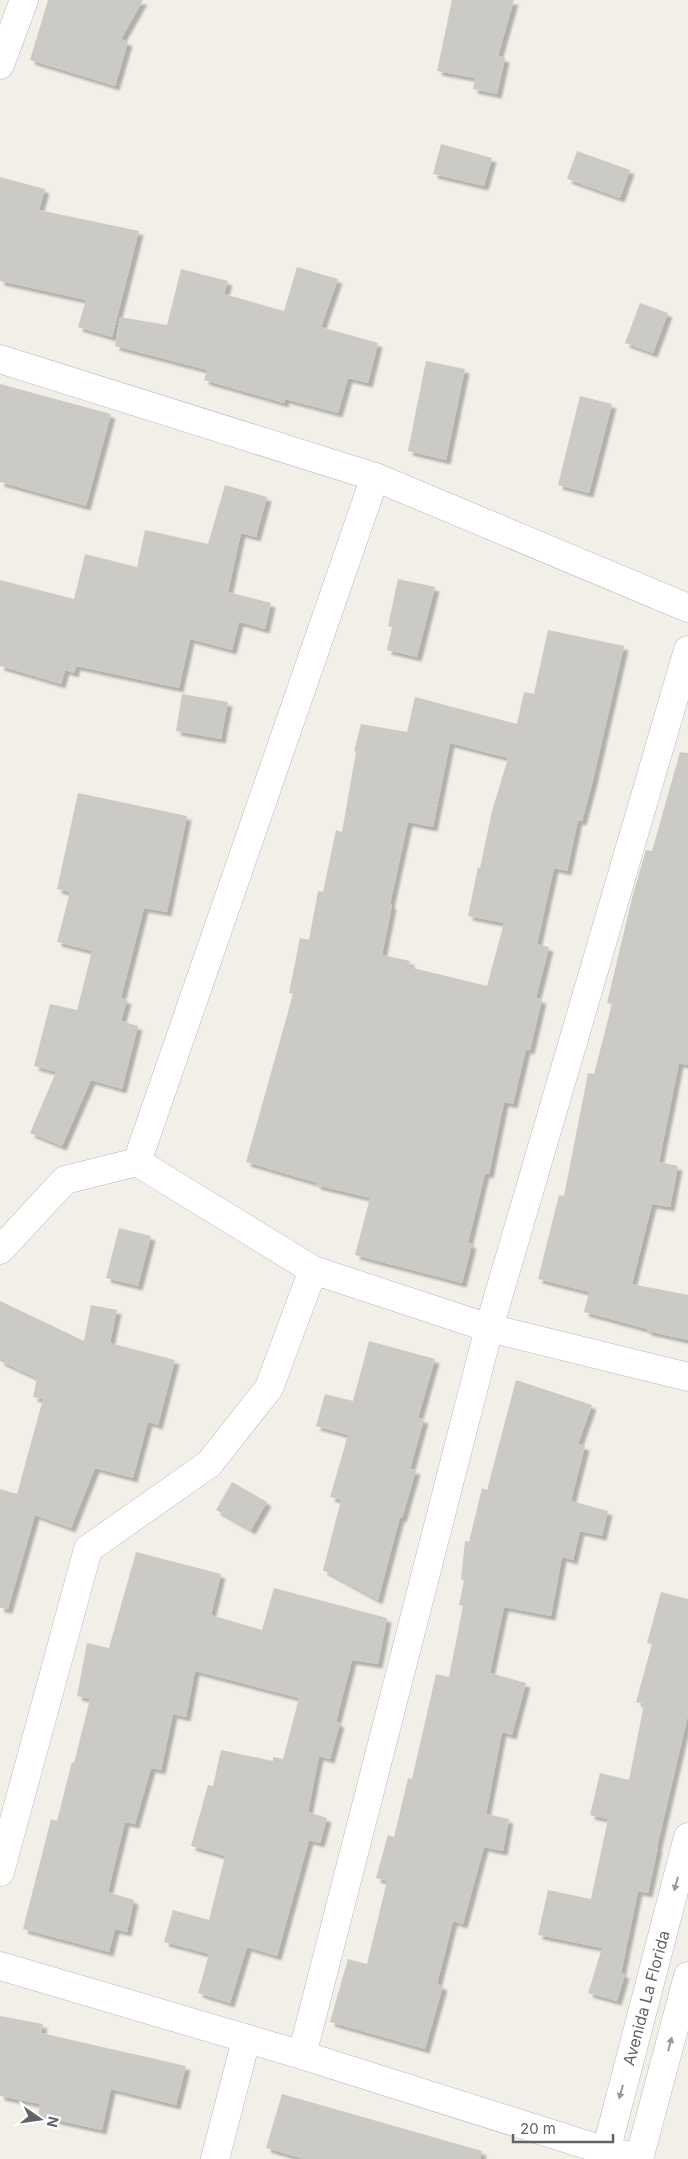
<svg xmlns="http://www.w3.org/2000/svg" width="688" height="2159" viewBox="0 0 688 2159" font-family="Inter,sans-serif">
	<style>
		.building { fill: #cccac5; fill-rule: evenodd; filter: url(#shadow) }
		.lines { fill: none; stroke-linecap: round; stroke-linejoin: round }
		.minor-casing { stroke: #b5b8bc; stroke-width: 29 }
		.minor { stroke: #fff; stroke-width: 28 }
		.oneway { fill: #979a9d }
		.labels { text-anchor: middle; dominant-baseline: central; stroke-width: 5; stroke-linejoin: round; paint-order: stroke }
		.street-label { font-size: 16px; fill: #5f6368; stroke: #fff }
	</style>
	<defs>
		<filter id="shadow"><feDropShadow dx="4.5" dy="4.5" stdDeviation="1" flood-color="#0004"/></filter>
	</defs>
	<rect width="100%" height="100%" fill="#f1efe8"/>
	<g class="building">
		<path d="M48,0H143L121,39L128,42L115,86L30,60Z"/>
		<path d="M452,0H514L498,56L505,58L497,94L473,89L475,78L437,71Z"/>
		<path d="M441,144L492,158L484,186L433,174Z"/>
		<path d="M577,151L630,170L620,198L567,179Z"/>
		<path d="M0,177L45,189L39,210L139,231L112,337L78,327L86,300L0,281Z"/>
		<path d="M297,267L338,279L321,327L378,343L368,383L348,378L338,413L285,399L284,403L204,380L207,370L115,346L120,317L167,325L181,269L228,281L224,294L284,311Z"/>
		<path d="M640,303L668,313L653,353L625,343Z"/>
		<path d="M426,361L465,369L446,460L408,451Z"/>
		<path d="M0,384L111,414L86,506L0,482Z"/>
		<path d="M580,396L612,404L589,493L558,485Z"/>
		<path d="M225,485L267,497L256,537L241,533L228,592L271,603L265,629L239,622L232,650L190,639L179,688L76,666L74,673L65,670L61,684L0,666V580L74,599L85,554L137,567L145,530L208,544Z"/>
		<path d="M398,579L435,587L417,657L387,650L392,627L388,626Z"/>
		<path d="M548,630L624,646L592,784L582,821L578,820L567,871L554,868L537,944L549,947L536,998L542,999L530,1050L526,1049L513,1104L504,1102L489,1174L485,1173L468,1243L472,1244L462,1283L355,1255L370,1198L316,1185L317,1183L246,1162L293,994L289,993L300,938L309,940L318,891L323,892L336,830L342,832L356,752L354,751L361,724L407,732L415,697L517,724L524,692L534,694ZM450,743L508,758L492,811L480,868L478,867L468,916L504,923L487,986L409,967L410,961L382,955L392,905L390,904L408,822L433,827Z"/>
		<path d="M182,694L228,702L221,739L176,731Z"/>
		<path d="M680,752L688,753V1065L679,1063L659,1162L678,1166L670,1207L652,1204L632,1284L688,1295V1340L647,1331V1329L584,1312L589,1292L538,1279L559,1195L564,1196L588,1073L594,1074L612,1004L607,1003L632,898L646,850L652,851Z"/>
		<path d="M78,793L187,816L167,912L144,908L121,998L127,1000L121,1021L138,1026L122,1089L91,1080L62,1146L30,1133L56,1072L34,1066L50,1004L77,1010L92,951L57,942L70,892L57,889Z"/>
		<path d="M119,1228L151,1236L138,1286L106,1278Z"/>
		<path d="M0,1301L84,1341L91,1305L117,1310L110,1343L175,1360L158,1425L148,1422L133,1478L95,1468L71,1528L35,1515L8,1609L0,1608V1489L17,1494L43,1399L33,1397L37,1378L0,1361Z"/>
		<path d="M369,1341L435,1359L418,1418L424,1419L410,1469L416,1470L402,1518L400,1517L378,1600L323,1570L341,1500L330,1497L348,1435L316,1426L325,1394L353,1401Z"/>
		<path d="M516,1380L592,1405L578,1444L585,1446L571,1501L608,1511L602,1536L580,1531L573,1560L562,1557L551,1616L504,1607L490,1673L526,1683L512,1735L502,1732L486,1814L509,1819L503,1851L484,1847L463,1924L453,1921L437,1984L443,1986L425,2049L330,2022L348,1959L367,1964L387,1881L376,1878L388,1835L394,1837L408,1778L412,1779L436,1674L449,1677L463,1606L459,1605L464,1580H461L465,1541L469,1542L482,1488L487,1490Z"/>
		<path d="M232,1482L267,1502L251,1530L216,1510Z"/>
		<path d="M136,1552L221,1574L211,1615L262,1630L274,1588L387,1618L378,1664L352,1660L336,1722L340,1723L330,1759L319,1756L308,1812L327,1818L320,1843L309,1840L277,1956L247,1947L230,2003L198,1993L209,1954L164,1942L173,1910L209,1920L225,1856L191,1846L208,1785L213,1786L221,1750L273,1761V1757L283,1759L299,1698L195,1671L186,1717L173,1714L161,1770L151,1768L135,1824L125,1822L108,1892L134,1900L127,1932L115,1929L109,1952L23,1929L51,1819L57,1821L72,1762L74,1763L90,1699L77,1696L87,1643L109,1648Z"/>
		<path d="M661,1592L688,1599V1715L657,1847H658L648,1893L638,1891L621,1973L625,1974L617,2001L588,1993L602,1948L538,1935L548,1890L591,1899L608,1819L590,1815L600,1773L629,1780L644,1704L636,1702L652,1644L647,1643Z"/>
		<path d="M0,2016L43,2024L41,2033L186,2066L176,2105L111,2089L102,2130L38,2116L40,2104L0,2096Z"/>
		<path d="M282,2094L482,2151L480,2159H304L266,2148Z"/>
	</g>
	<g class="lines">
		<defs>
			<g id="minor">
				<path d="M0,65L24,0"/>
				<path d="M0,359L375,477L688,608"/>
				<path d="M137,1162L375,477"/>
				<path d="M0,1250L65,1180L137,1162L313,1270L489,1328L688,1377"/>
				<path d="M0,1872L88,1549L209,1464L269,1388L313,1270"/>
				<path d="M0,1966L302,2055L606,2151L639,2158"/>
				<path d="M302,2055L489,1328L688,650"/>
				<path d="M215,2159L246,2040"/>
				<path d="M604,2159L688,1837"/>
				<path d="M639,2159L688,1976"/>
			</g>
		</defs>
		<use href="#minor" class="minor-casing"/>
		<use href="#minor" class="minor"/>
	</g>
	<defs><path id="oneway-solid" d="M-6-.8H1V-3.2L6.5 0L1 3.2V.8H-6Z" transform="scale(1.25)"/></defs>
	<g class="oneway">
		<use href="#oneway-solid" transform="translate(676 1884) rotate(105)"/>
		<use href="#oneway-solid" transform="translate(670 2044) rotate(-75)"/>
		<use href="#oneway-solid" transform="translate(621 2092) rotate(105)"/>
	</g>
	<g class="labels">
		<g class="street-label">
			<text transform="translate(646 1998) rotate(-75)">Avenida La Florida</text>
		</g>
	</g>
	<g transform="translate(40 2119) rotate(103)" stroke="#ffffff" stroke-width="4" paint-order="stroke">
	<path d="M0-4L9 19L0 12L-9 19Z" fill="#5f6368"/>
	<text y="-8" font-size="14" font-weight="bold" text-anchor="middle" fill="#5f6368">N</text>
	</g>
	<path d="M513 2134v8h100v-8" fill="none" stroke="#5f6368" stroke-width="2.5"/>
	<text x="520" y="2134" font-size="15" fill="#5f6368" stroke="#ffffff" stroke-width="4" paint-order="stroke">20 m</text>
</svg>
